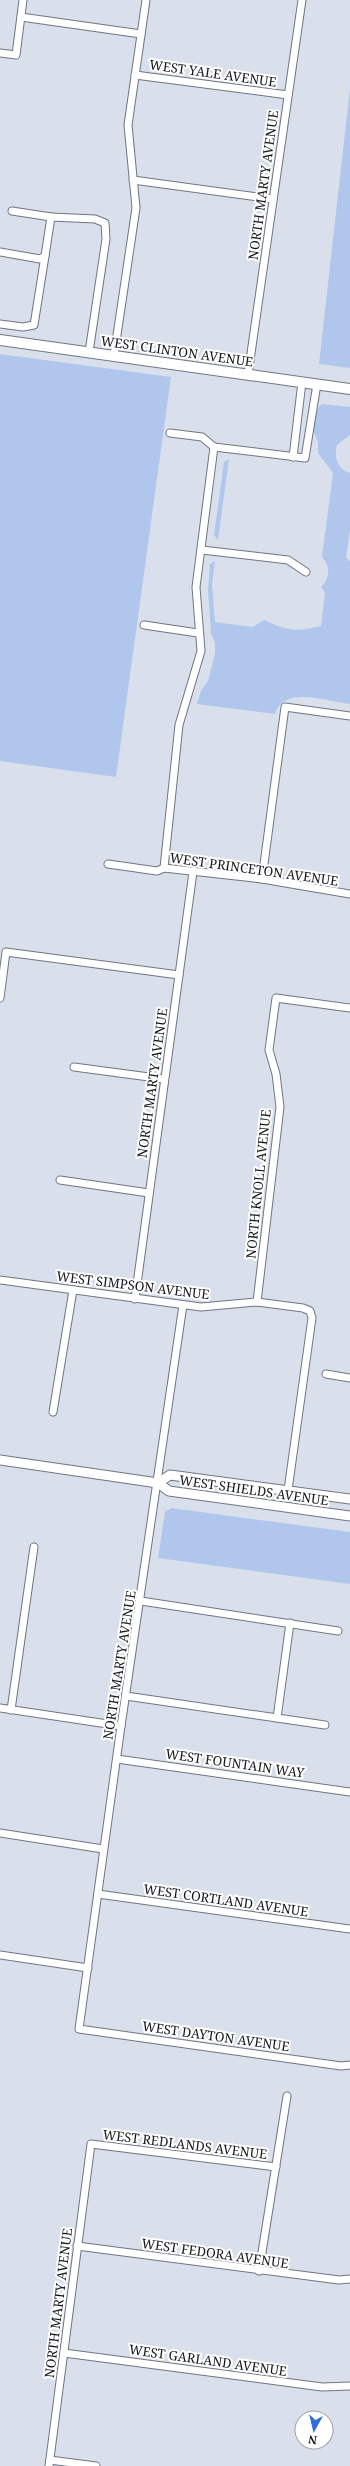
<svg xmlns="http://www.w3.org/2000/svg" width="350" height="2466" viewBox="0 0 350 2466" font-family="'Noto Serif',serif">
	<style>
		.green { fill: #b0c6ec }
		.lines { fill: none; stroke-linecap: round; stroke-linejoin: round }
		.minor-casing { stroke: #6f7580; stroke-width: 9 }
		.tertiary-casing { stroke: #6f7580; stroke-width: 11 }
		.secondary-casing { stroke: #6f7580; stroke-width: 12 }
		.minor { stroke: #fff; stroke-width: 7 }
		.tertiary { stroke: #fff; stroke-width: 9 }
		.secondary { stroke: #fff; stroke-width: 10 }
		.labels { text-anchor: middle; dominant-baseline: central; stroke-width: 4; stroke-linejoin: round; paint-order: stroke }
		.street-label { font-size: 13px; fill: #14161a; stroke: #fff }
	</style>
	<rect width="100%" height="100%" fill="#d9e0ec"/>
	<g class="green">
		<path d="M350,88V368L319,364Z"/>
		<path d="M0,354L171,377L116,777L0,761Z"/>
		<path d="M322,404L350,407V435L337,445C334,457 337,469 350,473V530L346,557L350,562V704C327,701 284,685 275,714L197,704L201,691L208,681L215,653V643L211,633L208,590L210,564L215,561L212,585L215,622L253,627L264,620C287,631 297,632 321,626L325,593L321,587C330,578 331,566 322,557L333,473L318,453V442L313,430L316,410Z"/>
		<path d="M229,459L218,540L214,535L224,462Z"/>
		<path d="M171,1508L350,1532V1584L158,1558L165,1512Z"/>
	</g>
	<g class="lines">
		<defs>
			<g id="minor">
				<path d="M21,17L141,34"/>
				<path d="M0,53L16,55L23,0"/>
				<path d="M135,75L288,95"/>
				<path d="M133,180L273,199"/>
				<path d="M51,217L95,219L105,223L106,239L89,352"/>
				<path d="M0,252L40,259L45,256L51,217L12,211"/>
				<path d="M0,324L23,327L34,325L45,256"/>
				<path d="M114,355L136,208L128,125L146,0"/>
				<path d="M248,374L302,0"/>
				<path d="M170,433L202,437L214,447L305,458L317,384"/>
				<path d="M293,457L302,382"/>
				<path d="M202,550L288,560L306,572"/>
				<path d="M144,625L198,633"/>
				<path d="M108,864L157,871L164,868L262,879L350,894"/>
				<path d="M164,868L179,725L201,651L196,587L214,447"/>
				<path d="M262,879L285,707L350,716"/>
				<path d="M0,998L6,952L179,975"/>
				<path d="M74,1067L164,1079"/>
				<path d="M60,1180L149,1193"/>
				<path d="M0,1280L201,1307L257,1302L303,1308L310,1311L312,1318L288,1490"/>
				<path d="M135,1299L193,872"/>
				<path d="M257,1302L280,1107L276,1074L269,1050L276,998L350,1008"/>
				<path d="M183,1305L121,1726L79,2029L341,2066L350,2065"/>
				<path d="M326,1374L350,1378"/>
				<path d="M53,1412L73,1290"/>
				<path d="M141,1601L338,1631"/>
				<path d="M126,1696L325,1725"/>
				<path d="M0,1708L121,1726"/>
				<path d="M11,1710L34,1547"/>
				<path d="M277,1718L290,1623"/>
				<path d="M117,1759L350,1792"/>
				<path d="M0,1833L103,1849"/>
				<path d="M98,1894L350,1929"/>
				<path d="M0,1955L88,1968"/>
				<path d="M77,2246L339,2280L350,2279"/>
				<path d="M259,2271L287,2096"/>
				<path d="M64,2353L322,2387L350,2386"/>
				<path d="M50,2460L96,2466"/>
				<path d="M49,2466L91,2144L276,2167"/>
			</g>
			<g id="tertiary">
				<path d="M0,1460L158,1483L169,1491L350,1516"/>
				<path d="M158,1483L170,1475L350,1499"/>
			</g>
			<path id="secondary" d="M0,340L350,389"/>
		</defs>
		<use href="#minor" class="minor-casing"/>
		<use href="#tertiary" class="tertiary-casing"/>
		<use href="#secondary" class="secondary-casing"/>
		<use href="#minor" class="minor"/>
		<use href="#tertiary" class="tertiary"/>
		<use href="#secondary" class="secondary"/>
	</g>
	<g class="labels">
		<g class="street-label">
			<text transform="translate(213 73) rotate(8)">WEST YALE AVENUE</text>
			<text transform="translate(263 185) rotate(-82)">NORTH MARTY AVENUE</text>
			<text transform="translate(177 351) rotate(8)">WEST CLINTON AVENUE</text>
			<text transform="translate(254 869) rotate(8)">WEST PRINCETON AVENUE</text>
			<text transform="translate(152 1083) rotate(-82)">NORTH MARTY AVENUE</text>
			<text transform="translate(258 1184) rotate(-84)">NORTH KNOLL AVENUE</text>
			<text transform="translate(133 1285) rotate(7)">WEST SIMPSON AVENUE</text>
			<text transform="translate(254 1490) rotate(8)">WEST SHIELDS AVENUE</text>
			<text transform="translate(119 1665) rotate(-81)">NORTH MARTY AVENUE</text>
			<text transform="translate(235 1763) rotate(8)">WEST FOUNTAIN WAY</text>
			<text transform="translate(226 1900) rotate(8)">WEST CORTLAND AVENUE</text>
			<text transform="translate(216 2036) rotate(8)">WEST DAYTON AVENUE</text>
			<text transform="translate(185 2144) rotate(7)">WEST REDLANDS AVENUE</text>
			<text transform="translate(215 2253) rotate(8)">WEST FEDORA AVENUE</text>
			<text transform="translate(58 2303) rotate(-83)">NORTH MARTY AVENUE</text>
			<text transform="translate(208 2360) rotate(8)">WEST GARLAND AVENUE</text>
		</g>
	</g>
	<g transform="translate(314 2430) rotate(188)"><circle r="19" fill="#ffffff" stroke="#a1a2a3"/>
	<path d="M0-3L7 15L0 10L-7 15Z" fill="#326ddb"/>
	<text y="-6" font-size="11" font-weight="bold" text-anchor="middle" fill="#14161a">N</text>
	</g>
</svg>
